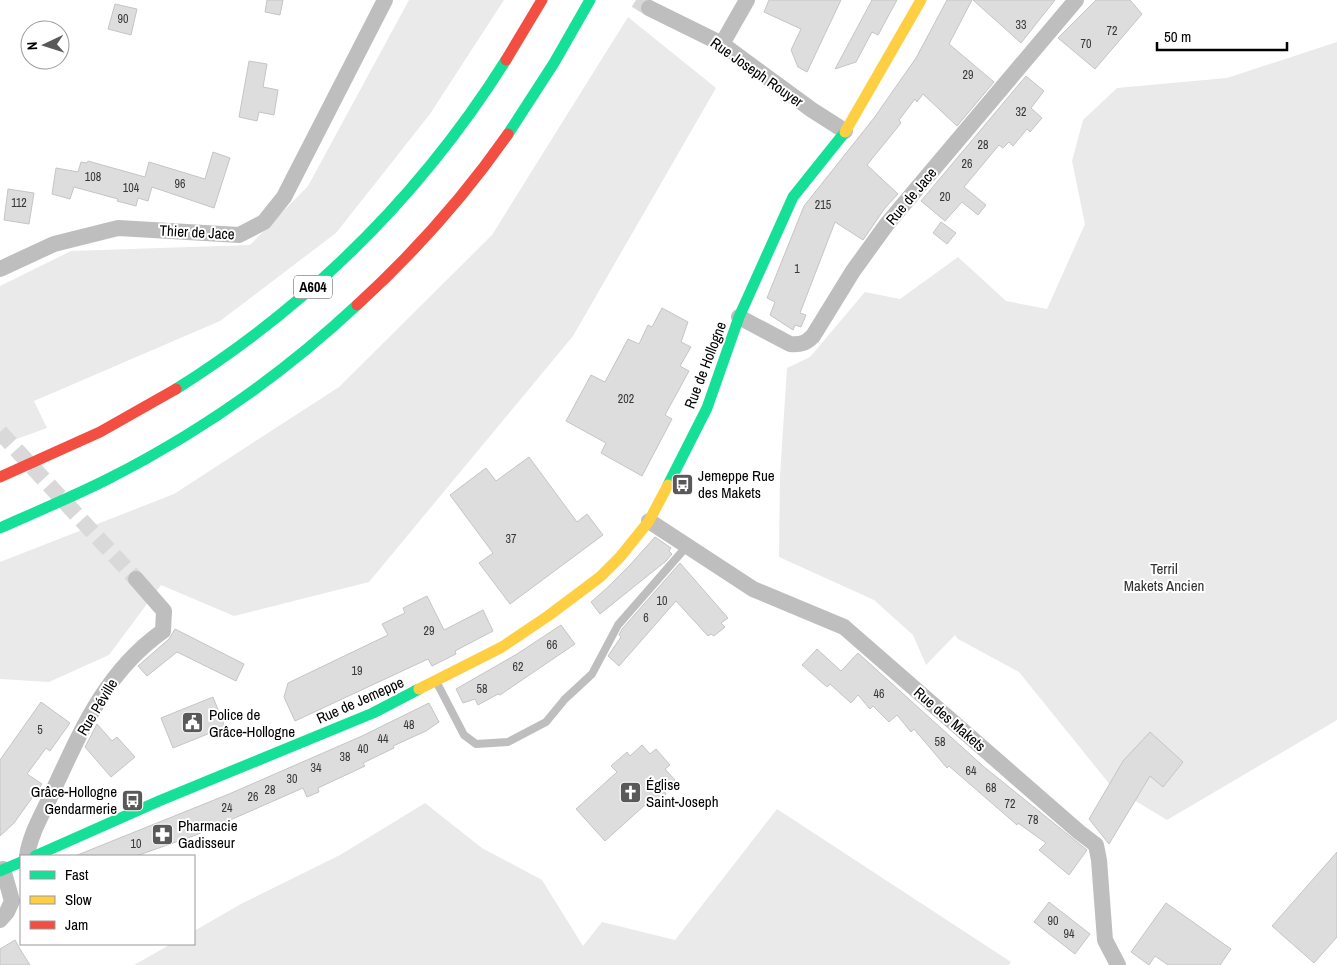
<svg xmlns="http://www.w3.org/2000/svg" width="1337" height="965" viewBox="0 0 1337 965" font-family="'Archivo Narrow',sans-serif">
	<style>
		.green { fill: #eaeaea }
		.building { fill: #ddd; stroke: #c5c5c5 }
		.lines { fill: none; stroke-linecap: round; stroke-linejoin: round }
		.street-tunnel { stroke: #d9d9d9; stroke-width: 16; stroke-dasharray: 16 8; stroke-linecap: butt }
		.lane { stroke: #bebebe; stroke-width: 8 }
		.street { stroke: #bebebe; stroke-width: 16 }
		.fast { stroke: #16e098; stroke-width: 11 }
		.slow { stroke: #ffcf43; stroke-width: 11 }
		.jam { stroke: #f24e42; stroke-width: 11 }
		.labels { text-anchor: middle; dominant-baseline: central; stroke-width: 4; stroke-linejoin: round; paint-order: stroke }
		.number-label { font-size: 12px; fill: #373737 }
		.shield { fill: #fff; stroke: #4c4c4c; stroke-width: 1 }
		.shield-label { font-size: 14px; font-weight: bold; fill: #000 }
		.street-label { font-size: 15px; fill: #000; stroke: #fff }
		.poi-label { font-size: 15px; fill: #000; stroke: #fff; text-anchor: start }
		.park-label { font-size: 15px; fill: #303030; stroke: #fff }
	</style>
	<rect width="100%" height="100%" fill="#fff"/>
	<g class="green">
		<path d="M409,0H504L430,114L336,233L220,321L34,401L47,428L0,445V286L71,251L250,245L308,186Z"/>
		<path d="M628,17L716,88L573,336L369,582L234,616L161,585L109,655L49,682L0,679V562L174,494L339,387L492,235Z"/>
		<path d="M1337,42V720L1167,820L1111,786L1019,672L958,639L955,635L926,665L913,635L874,600L779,557L780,476L787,368L810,357L865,292L900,299L958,257L1006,301L1047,309L1085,224L1072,161L1083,120L1117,88L1227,78Z"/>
		<path d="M425,803L482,848L542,880L583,946L602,922L675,940L777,809L1011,962L1009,965H134L171,944H194V931L241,904L340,855Z"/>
	</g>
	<g class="building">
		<path d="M267,0H283L280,15L265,12Z"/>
		<path d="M769,0H841L807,72L798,67L791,50L801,29L764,12Z"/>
		<path d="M872,0H897L878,35L872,32L856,62L835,69Z"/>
		<path d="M947,0H972L949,44L994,82L957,126L923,94L917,102L915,99L899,120L901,123L867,165L898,194L885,208L863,240L835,222L800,313L806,315L801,327L795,325L793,330L770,315L775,302L767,298L804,206L874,118L916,58Z"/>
		<path d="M973,0H1055L1021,43Z"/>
		<path d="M1096,0H1130L1142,14L1095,69L1058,38Z"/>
		<path d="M115,4L137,9L131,35L108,29Z"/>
		<path d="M249,61L267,64L263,87L278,90L274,115L259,112L257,121L239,117Z"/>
		<path d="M1026,76L1044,91L1031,108L1042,118L1030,132L1027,129L1013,146L1009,142L1003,148L999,145L964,187L986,205L978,215L962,202L945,221L921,201Z"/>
		<path d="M213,152L230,158L214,208L152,187L148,201L138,198L136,206L117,201L118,199L74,187L70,199L52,194L56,168L78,172L81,162L87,163L88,161L145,177L149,162L205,179Z"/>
		<path d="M8,189L34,193L29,224L4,220Z"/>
		<path d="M941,222L956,233L947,244L933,233Z"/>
		<path d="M662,308L688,322L681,342L691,347L680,366L689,371L665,415L672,419L642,476L601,453L606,443L566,421L591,375L605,382L628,339L639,344L648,325L652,327Z"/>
		<path d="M529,457L577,522L587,514L603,535L510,604L479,563L493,553L450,495L486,468L496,481Z"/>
		<path d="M655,537L671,548L669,551L672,554L666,561L600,614L591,602L608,587L629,566Z"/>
		<path d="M680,563L728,618L721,623L725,627L714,636L711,634L708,636L676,601L619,666L608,656L621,637L619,635L622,629Z"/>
		<path d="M427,596L444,630L483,610L493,631L455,651L456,654L432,666L428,659L295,721L284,697L288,683L388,635L382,624L405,613L403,608Z"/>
		<path d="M561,625L575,644L500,695L498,694L478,705L475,699L463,703L456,689L517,654Z"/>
		<path d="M175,629L244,664L236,681L177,652L147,676L138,666L169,639Z"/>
		<path d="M817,649L841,671L858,653L983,766L1087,850L1069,875L1039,850L1046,843L1018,823L1017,825L949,766L947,768L914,729L911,732L897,715L889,722L873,706L870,709L858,695L851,703L830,684L827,687L802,665Z"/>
		<path d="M213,697L225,727L173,748L161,718Z"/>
		<path d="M41,702L70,723L50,751L46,748L27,774L42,784L14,823L0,836V760Z"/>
		<path d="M429,703L439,722L426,731L393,746L394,748L363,763L365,766L318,788L319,792L307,797L303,788L196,835L136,856H75L229,794L362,736Z"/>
		<path d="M97,724L112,741L117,737L135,757L111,777L85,747Z"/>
		<path d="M1150,732L1183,762L1163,787L1150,776L1109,844L1089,819L1123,761Z"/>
		<path d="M642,745L650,754L656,749L670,765L665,769L675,780L664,791L666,794L650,809L646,804L605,841L576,809L617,772L611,766L627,752L630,756Z"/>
		<path d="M1337,852V937L1314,963L1272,926Z"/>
		<path d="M1049,902L1090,934L1075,954L1034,922Z"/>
		<path d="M1166,903L1231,949L1220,965H1168L1155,956L1149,965L1131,952Z"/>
		<path d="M15,940L20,949L30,965H0V949Z"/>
	</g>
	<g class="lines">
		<g class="street-tunnel">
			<path d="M636,0L649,8"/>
			<path d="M0,432L136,579"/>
		</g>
		<path class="lane" d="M437,683L464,735L476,744L508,742L546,722L565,699L592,674L618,625L687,546"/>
		<g class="street">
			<path d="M649,8L722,44L812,110L845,131"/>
			<path d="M722,44L747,0"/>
			<path d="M0,269L54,244L118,228L239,235L264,222L284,197L385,0"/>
			<path d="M739,317L790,344C801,345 806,343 813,336L853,271L887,224L1076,0"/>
			<path d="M649,521L753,589L844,627L1079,832L1096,845L1099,860L1105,940L1118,965"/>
			<path d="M27,856C30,834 43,813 52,793C81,731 105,672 163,631L164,611L136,579"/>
			<path d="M0,920L7,912L12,901L3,869"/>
		</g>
		<g class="fast">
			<path d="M508,134L554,63L590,0"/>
			<path d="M176,389C311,304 421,195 506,60"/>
			<path d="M668,485L707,408L739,317L793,197L845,132"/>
			<path d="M0,528C36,512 72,497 108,479C197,434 283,374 357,305"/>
			<path d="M35,856L159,801L373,713L419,689"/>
			<path d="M0,871L21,862"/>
		</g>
		<g class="slow">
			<path d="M845,132L921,0"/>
			<path d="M419,689L502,647L548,616L600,577L620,557L649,521L668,485"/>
		</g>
		<g class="jam">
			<path d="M506,60L542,0"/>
			<path d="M357,305C414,253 464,197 508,134"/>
			<path d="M0,477L100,432L176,389"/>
		</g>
	</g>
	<defs>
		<symbol id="bus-square" viewBox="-11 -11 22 22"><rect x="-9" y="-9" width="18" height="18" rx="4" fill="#595959" stroke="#fff"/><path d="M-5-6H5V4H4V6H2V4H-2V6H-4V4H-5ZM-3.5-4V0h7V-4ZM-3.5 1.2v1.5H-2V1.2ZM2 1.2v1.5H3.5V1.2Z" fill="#fff"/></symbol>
		<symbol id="civic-square" viewBox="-11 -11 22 22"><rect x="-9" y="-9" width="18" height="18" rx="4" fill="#595959" stroke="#fff"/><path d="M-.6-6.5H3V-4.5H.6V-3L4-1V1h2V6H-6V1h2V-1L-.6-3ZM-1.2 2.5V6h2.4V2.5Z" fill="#fff"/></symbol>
		<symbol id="church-square" viewBox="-11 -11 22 22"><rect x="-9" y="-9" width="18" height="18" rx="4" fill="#595959" stroke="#fff"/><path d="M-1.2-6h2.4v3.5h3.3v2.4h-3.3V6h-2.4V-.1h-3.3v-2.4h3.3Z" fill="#fff"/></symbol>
		<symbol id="pharmacy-square" viewBox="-11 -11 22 22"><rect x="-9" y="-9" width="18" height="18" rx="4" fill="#595959" stroke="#fff"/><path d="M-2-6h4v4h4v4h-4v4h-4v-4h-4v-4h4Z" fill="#fff"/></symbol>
	</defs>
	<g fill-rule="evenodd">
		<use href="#bus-square" x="670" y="472" width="25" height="25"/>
		<use href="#civic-square" x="180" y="710" width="25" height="25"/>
		<use href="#church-square" x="618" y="780" width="25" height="25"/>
		<use href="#bus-square" x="120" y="788" width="25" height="25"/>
		<use href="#pharmacy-square" x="150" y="822" width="25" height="25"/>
	</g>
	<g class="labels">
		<g class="number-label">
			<text x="123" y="19">90</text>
			<text x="1021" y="25">33</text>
			<text x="1112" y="31">72</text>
			<text x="1086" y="44">70</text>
			<text x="968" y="75">29</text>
			<text x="1021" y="112">32</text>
			<text x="983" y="145">28</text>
			<text x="967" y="164">26</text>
			<text x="93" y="177">108</text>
			<text x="180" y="184">96</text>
			<text x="131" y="188">104</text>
			<text x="945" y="197">20</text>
			<text x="19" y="203">112</text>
			<text x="823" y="205">215</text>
			<text x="797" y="269">1</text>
			<text x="626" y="399">202</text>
			<text x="511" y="539">37</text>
			<text x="662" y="601">10</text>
			<text x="646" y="618">6</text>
			<text x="429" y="631">29</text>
			<text x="552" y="645">66</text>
			<text x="518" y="667">62</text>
			<text x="357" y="671">19</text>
			<text x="482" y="689">58</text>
			<text x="879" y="694">46</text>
			<text x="409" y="725">48</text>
			<text x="40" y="730">5</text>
			<text x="383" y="739">44</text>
			<text x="940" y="742">58</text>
			<text x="363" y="749">40</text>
			<text x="345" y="757">38</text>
			<text x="316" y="768">34</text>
			<text x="971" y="771">64</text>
			<text x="292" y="779">30</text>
			<text x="991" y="788">68</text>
			<text x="270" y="790">28</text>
			<text x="253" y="797">26</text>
			<text x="1010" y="804">72</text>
			<text x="227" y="808">24</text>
			<text x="1033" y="820">78</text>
			<text x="136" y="844">10</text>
			<text x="1053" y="921">90</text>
			<text x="1069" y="934">94</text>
		</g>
		<rect class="shield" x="294" y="275.5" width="38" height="23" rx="4"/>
		<g class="shield-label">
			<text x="313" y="287">A604</text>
		</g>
		<g class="street-label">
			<text transform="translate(757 72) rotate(35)">Rue Joseph Rouyer</text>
			<text transform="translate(911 196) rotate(-50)">Rue de Jace</text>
			<text transform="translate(197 232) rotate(3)">Thier de Jace</text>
			<text transform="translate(705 365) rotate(-69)">Rue de Hollogne</text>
			<text transform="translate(360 700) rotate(-24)">Rue de Jemeppe</text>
			<text transform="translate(97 707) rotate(-59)">Rue Péville</text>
			<text transform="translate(950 719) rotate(41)">Rue des Makets</text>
		</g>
		<g class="poi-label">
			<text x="698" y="475">Jemeppe Rue<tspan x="698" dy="17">des Makets</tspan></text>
			<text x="209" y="714">Police de<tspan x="209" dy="17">Grâce-Hollogne</tspan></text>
			<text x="646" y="784">Église<tspan x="646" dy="17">Saint-Joseph</tspan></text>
			<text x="117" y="791" text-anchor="end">Grâce-Hollogne<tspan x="117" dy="17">Gendarmerie</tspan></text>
			<text x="178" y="825">Pharmacie<tspan x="178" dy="17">Gadisseur</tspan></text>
		</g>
		<g class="park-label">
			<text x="1164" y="568">Terril<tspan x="1164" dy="17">Makets Ancien</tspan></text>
		</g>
	</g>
	<rect x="20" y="855" width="175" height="90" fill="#ffffff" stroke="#999999"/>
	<rect x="30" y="871" width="25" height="8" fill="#16e098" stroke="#999999"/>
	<text x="65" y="880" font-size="15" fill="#000000">Fast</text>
	<rect x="30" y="896" width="25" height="8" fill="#ffcf43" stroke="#999999"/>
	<text x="65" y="905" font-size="15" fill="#000000">Slow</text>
	<rect x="30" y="921" width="25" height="8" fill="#f24e42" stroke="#999999"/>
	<text x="65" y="930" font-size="15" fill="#000000">Jam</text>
	<g transform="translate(45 45) rotate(266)"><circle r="24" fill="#ffffff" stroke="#999999"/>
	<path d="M0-4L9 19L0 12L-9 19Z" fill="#595959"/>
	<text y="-8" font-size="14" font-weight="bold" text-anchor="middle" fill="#000000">N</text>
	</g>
	<path d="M1157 42v8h130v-8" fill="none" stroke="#000000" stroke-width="2.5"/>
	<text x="1164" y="42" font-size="15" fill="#000000" stroke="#ffffff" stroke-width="4" paint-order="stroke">50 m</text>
</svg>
